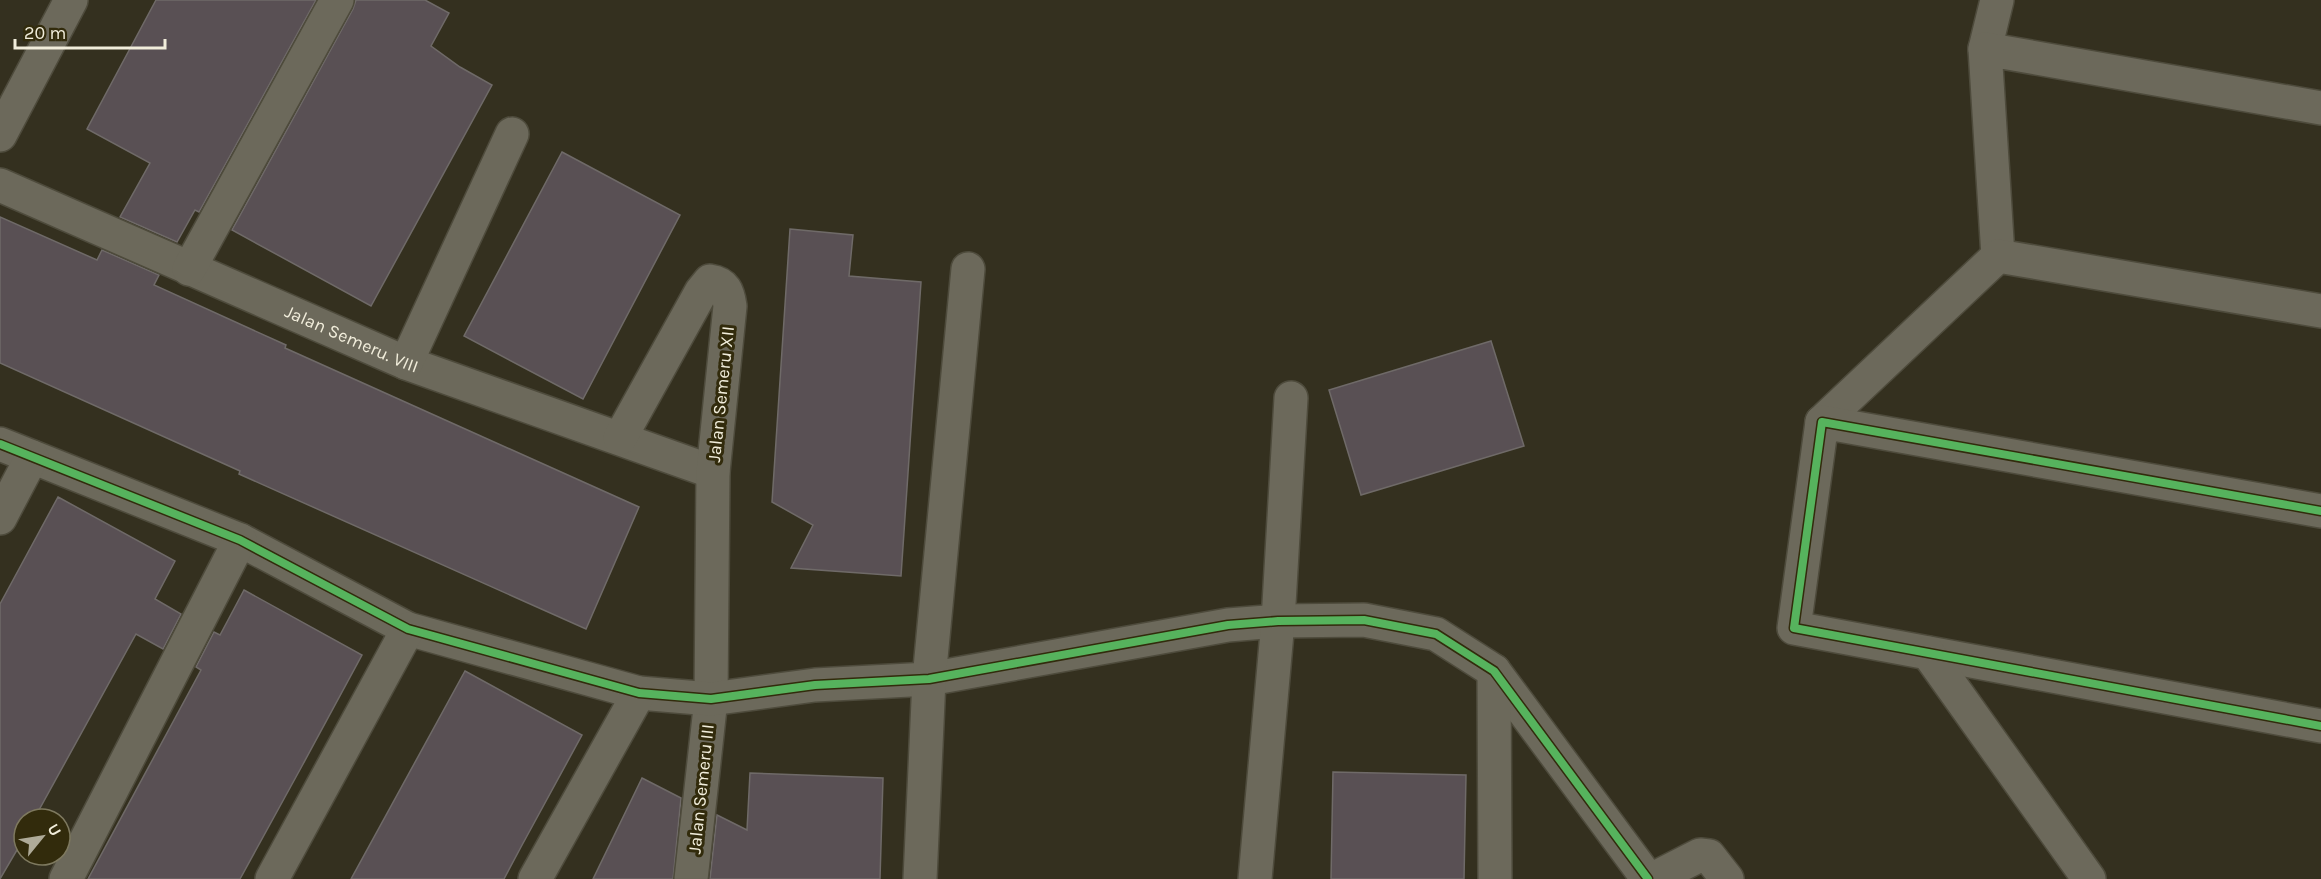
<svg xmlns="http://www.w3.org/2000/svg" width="2321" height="879" viewBox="0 0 2321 879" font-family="Karla,sans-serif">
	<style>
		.building { fill: #595054; stroke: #6f6a68; stroke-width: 1.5 }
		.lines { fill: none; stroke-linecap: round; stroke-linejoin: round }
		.minor-casing { stroke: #4e4b3c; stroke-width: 36 }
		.minor { stroke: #6c695b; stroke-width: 33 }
		.cycleway-casing { stroke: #322b0c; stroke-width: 11 }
		.cycleway { stroke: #56b35d; stroke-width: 8 }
		.labels { text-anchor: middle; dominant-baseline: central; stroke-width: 6; stroke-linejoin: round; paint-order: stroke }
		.street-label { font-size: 18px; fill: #f1eddb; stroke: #322b0c }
	</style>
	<rect width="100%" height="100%" fill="#34301f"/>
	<g class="building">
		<path d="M156,0H316L199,212L195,210L177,242L120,217L150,163L87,129Z"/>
		<path d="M356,0H425L449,13L431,46L460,67L492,85L371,306L232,230L353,9Z"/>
		<path d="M562,152L680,215L583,399L464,336Z"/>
		<path d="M0,217L97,260L102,250L159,275L154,285L286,345L285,348L639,507L586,629L239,474L240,471L0,363Z"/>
		<path d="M790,229L853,235L849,276L921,282L901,576L791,568L813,525L772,502Z"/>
		<path d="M1491,341L1524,446L1361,495L1329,390Z"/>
		<path d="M58,497L175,561L155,599L181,614L163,649L136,634L34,819H24V838L0,879V604Z"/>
		<path d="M244,590L362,655L302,766L240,879H88L201,670L196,667L214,632L220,635Z"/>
		<path d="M465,671L582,735L521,847L504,879H351Z"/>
		<path d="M1333,772L1466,775L1464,879H1331Z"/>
		<path d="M750,773L883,778L880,879H710L717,815L747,830Z"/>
		<path d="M642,778L681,798L673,879H593Z"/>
	</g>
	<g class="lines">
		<defs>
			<g id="minor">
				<path d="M1985,49L1997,0"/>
				<path d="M0,135L71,0"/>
				<path id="s1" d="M0,185L406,363L713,472"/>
				<path d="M1998,256L1985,49L2321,108"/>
				<path d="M189,269L337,0"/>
				<path d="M406,363L512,134"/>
				<path d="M1822,422L1998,256L2321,311"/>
				<path d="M620,438L701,292L710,281C725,283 728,292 730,306L713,472L711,699L691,879"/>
				<path d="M0,444L240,540L408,629L639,693L711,699L815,685L929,679L1228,625L1278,621L1364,620L1436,634L1494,671L1648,879"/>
				<path d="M2321,511L1822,422L1794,628L2321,726"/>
				<path d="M0,518L32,457"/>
				<path d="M1928,653L2089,879"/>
				<path d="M1494,671L1495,879"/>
				<path d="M66,879L240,540"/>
				<path d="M272,879L408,629"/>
				<path d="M535,879L639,693"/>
				<path d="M920,879L929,679L968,269"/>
				<path d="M1255,879L1278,621L1291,398"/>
				<path d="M1653,879L1700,855L1709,856L1727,879"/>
			</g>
		</defs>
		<use href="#minor" class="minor-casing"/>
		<use href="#minor" class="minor"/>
		<defs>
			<g id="cycleway">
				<path d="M0,444L240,540L408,629L639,693L711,699L815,685L929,679L1228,625L1278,621L1364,620L1436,634L1494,671L1648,879"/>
				<path d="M2321,511L1822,422L1794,628L2321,726"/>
			</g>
		</defs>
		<use href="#cycleway" class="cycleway-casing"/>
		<use href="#cycleway" class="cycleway"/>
	</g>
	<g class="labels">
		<g class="street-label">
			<text stroke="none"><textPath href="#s1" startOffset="384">Jalan Semeru. VIII</textPath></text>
			<text transform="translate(721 394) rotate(-84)">Jalan Semeru XII</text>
			<text transform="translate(701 789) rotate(-84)">Jalan Semeru III</text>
		</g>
	</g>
	<g transform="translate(42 837) rotate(60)"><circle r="28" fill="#322b0c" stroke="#7e795f" stroke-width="1.5"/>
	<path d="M0-4.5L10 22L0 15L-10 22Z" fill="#afab99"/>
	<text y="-9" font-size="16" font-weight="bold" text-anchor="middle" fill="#f1eddb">U</text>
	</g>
	<path d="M15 39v9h150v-9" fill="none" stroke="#f1eddb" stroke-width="3"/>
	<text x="24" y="39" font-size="18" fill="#f1eddb" stroke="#322b0c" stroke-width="4.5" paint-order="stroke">20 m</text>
</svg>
